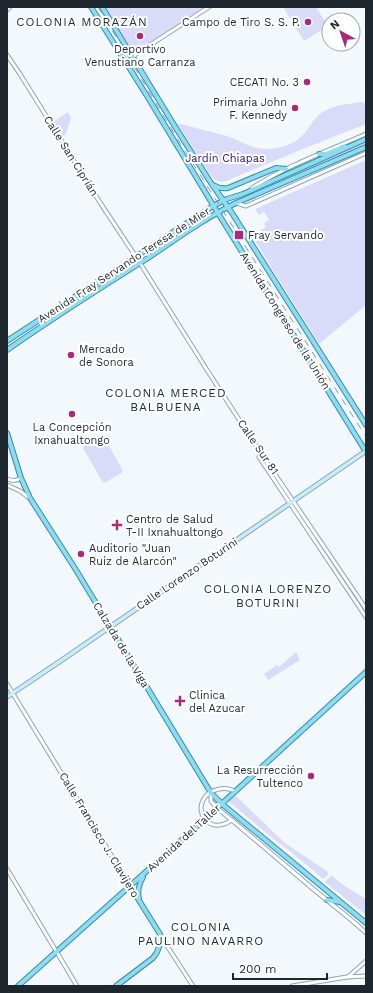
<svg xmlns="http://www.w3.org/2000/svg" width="373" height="993" viewBox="0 0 373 993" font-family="'Work Sans',sans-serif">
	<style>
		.green { fill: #dadbf8 }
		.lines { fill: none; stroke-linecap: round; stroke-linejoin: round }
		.tertiary-casing { stroke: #8ea6b9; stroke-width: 5 }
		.secondary-casing { stroke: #8ea6b9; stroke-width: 5.5 }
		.primary-casing { stroke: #368da6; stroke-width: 6 }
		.tertiary { stroke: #fff; stroke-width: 3 }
		.secondary { stroke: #c7edf8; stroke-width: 3.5 }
		.primary { stroke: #8edcf1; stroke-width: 4 }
		.rail { stroke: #8f979c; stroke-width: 1; stroke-dasharray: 7 7; stroke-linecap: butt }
		.poi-dot { fill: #a92a79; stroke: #fff; stroke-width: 1.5 }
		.labels { text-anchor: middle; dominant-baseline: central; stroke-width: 4; stroke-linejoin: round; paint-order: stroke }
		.poi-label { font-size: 11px; fill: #1e272e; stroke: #fff; text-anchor: start }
		.street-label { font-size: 11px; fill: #1e272e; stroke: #fff }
		.park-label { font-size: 11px; fill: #2a1472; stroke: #fff }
		.neighbourhood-label { font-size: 12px; letter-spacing: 1px; fill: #192d3c; stroke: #fff }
	</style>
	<rect width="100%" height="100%" fill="#f2f8fb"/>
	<g class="green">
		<path d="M103,7H205L133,53Z"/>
		<path d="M283,7H316L328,26L304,41Z"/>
		<path d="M363,102L366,106V124L303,149L226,181C219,183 215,181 211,176L177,123C193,127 210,132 227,136C236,139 244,144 253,147C267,151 284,149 297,140C306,134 310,124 317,117C328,105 348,104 363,102Z"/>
		<path d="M68,112L71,118L66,134L62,137L53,122Z"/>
		<path d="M366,142V145L231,205L229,203Z"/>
		<path d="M366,149V152L245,205Z"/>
		<path d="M366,160V305L319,344L252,236L266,227L264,223L269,220L264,212L259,215L255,209Z"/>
		<path d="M101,436H103L104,437L123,471L122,473L104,483L102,481L83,448L84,446Z"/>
		<path d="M296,652L300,660L268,680L264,674L277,665L279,667Z"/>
		<path d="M235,795L285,843L328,872V875L323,879L291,852L276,841L228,801Z"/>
		<path d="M331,875L343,885L366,899V915L325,882Z"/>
	</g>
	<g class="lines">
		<defs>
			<g id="tertiary">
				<path d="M7,10L10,7"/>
				<path d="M7,55L20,74L101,204L136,257"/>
				<path d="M127,64L136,54L209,7"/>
				<path d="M252,188C288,165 328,151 366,134"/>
				<path d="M236,203L246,206L366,153"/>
				<path d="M140,263L207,370L262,455L366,609"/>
				<path d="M259,457L366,617"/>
				<path d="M7,479C13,481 16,481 21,478"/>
				<path d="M7,485L20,491L28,497"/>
				<path d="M7,684L130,886"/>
				<path d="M211,793V801L217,808C249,834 280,861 312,888C330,903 349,917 366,933"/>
				<path d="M232,820C202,840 187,796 219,789C225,788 230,788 235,792"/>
				<path d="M7,869L77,986"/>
				<path d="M160,935L193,986"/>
				<path d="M348,977L366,961"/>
				<path d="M292,986L347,977L366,976"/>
			</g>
			<path id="secondary" d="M7,697L62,660L366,451"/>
			<g id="primary">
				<path d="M91,7L147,96L221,218L366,452"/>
				<path d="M102,7L174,125L211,183L232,213L366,425"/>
				<path d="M319,154H326L345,146"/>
				<path d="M213,185C218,188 222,189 228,188L276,168L286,169"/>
				<path d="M7,341L213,206L227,199L243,194L366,139"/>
				<path d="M7,350C53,318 100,288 148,258C176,239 205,218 236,203L366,147"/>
				<path d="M7,433L21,478L30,498L76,570L211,793L222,804L366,923"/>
				<path d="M139,899C137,891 139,884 143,877"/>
				<path d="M327,900L340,902"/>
				<path d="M18,986L205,819L366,672"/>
				<path d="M116,986L153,958C159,951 161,943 160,934L130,886"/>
			</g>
		</defs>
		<use href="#tertiary" class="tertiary-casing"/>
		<use href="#secondary" class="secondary-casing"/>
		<use href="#primary" class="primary-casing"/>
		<use href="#tertiary" class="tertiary"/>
		<use href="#secondary" class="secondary"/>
		<use href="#primary" class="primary"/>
		<path class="rail" d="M98,7L180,143L366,437"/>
	</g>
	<g class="poi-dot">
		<circle cx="308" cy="22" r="4"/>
		<circle cx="140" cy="36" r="4"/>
		<circle cx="307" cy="82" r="4"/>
		<circle cx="295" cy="108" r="4"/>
		<rect x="234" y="230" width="10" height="10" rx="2"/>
		<circle cx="71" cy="355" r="4"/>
		<circle cx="72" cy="414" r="4"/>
		<path d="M115 519h4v4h4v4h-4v4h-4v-4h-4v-4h4z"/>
		<circle cx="81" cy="554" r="4"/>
		<path d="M178 695h4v4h4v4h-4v4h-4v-4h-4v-4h4z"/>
		<circle cx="311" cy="776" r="4"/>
	</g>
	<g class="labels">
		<g class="poi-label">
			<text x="300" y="22" text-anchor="end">Campo de Tiro S. S. P.</text>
			<text x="140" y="49" text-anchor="middle">Deportivo<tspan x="140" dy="13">Venustiano Carranza</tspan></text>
			<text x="299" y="82" text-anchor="end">CECATI No. 3</text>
			<text x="287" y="102" text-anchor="end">Primaria John<tspan x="287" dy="13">F. Kennedy</tspan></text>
			<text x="248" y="235">Fray Servando</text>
			<text x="79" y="349">Mercado<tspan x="79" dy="13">de Sonora</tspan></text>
			<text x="72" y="427" text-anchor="middle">La Concepción<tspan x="72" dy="13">Ixnahualtongo</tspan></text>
			<text x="126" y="519">Centro de Salud<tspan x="126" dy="13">T-II Ixnahualtongo</tspan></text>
			<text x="89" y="548">Auditorio "Juan<tspan x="89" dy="13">Ruiz de Alarcón"</tspan></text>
			<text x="189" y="695">Clinica<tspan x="189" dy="13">del Azucar</tspan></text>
			<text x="303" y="770" text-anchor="end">La Resurrección<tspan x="303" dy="13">Tultenco</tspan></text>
		</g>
		<g class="street-label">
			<text transform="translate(71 156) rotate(58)">Calle San Ciprián</text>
			<text transform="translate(124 265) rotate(-33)">Avenida Fray Servando Teresa de Mier</text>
			<text transform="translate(285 321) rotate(58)">Avenida Congreso de la Unión</text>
			<text transform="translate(258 447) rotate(56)">Calle Sur 81</text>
			<text transform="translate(187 574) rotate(-34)">Calle Lorenzo Boturini</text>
			<text transform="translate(121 645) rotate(59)">Calzada de la Viga</text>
			<text transform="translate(99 835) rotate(59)">Calle Francisco J. Clavijero</text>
			<text transform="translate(184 838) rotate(-42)">Avenida del Taller</text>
		</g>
		<g class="park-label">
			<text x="225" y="158">Jardín Chiapas</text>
		</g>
		<g class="neighbourhood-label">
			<text x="82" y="22">COLONIA MORAZÁN</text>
			<text x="166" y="393">COLONIA MERCED<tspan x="166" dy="14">BALBUENA</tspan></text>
			<text x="268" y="589">COLONIA LORENZO<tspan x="268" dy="14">BOTURINI</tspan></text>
			<text x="201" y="927">COLONIA<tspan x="201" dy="14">PAULINO NAVARRO</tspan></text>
		</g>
	</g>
	<rect width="373" height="993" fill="none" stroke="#1e272e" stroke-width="16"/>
	<g transform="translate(341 32) rotate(320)"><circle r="19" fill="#ffffff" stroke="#a5a9ab"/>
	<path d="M0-3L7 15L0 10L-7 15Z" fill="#a92a79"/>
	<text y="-6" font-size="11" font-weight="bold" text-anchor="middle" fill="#1e272e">N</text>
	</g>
	<path d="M233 973v6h94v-6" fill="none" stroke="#1e272e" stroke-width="2"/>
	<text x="239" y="973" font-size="12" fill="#1e272e" stroke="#ffffff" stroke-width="3" paint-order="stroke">200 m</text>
</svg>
